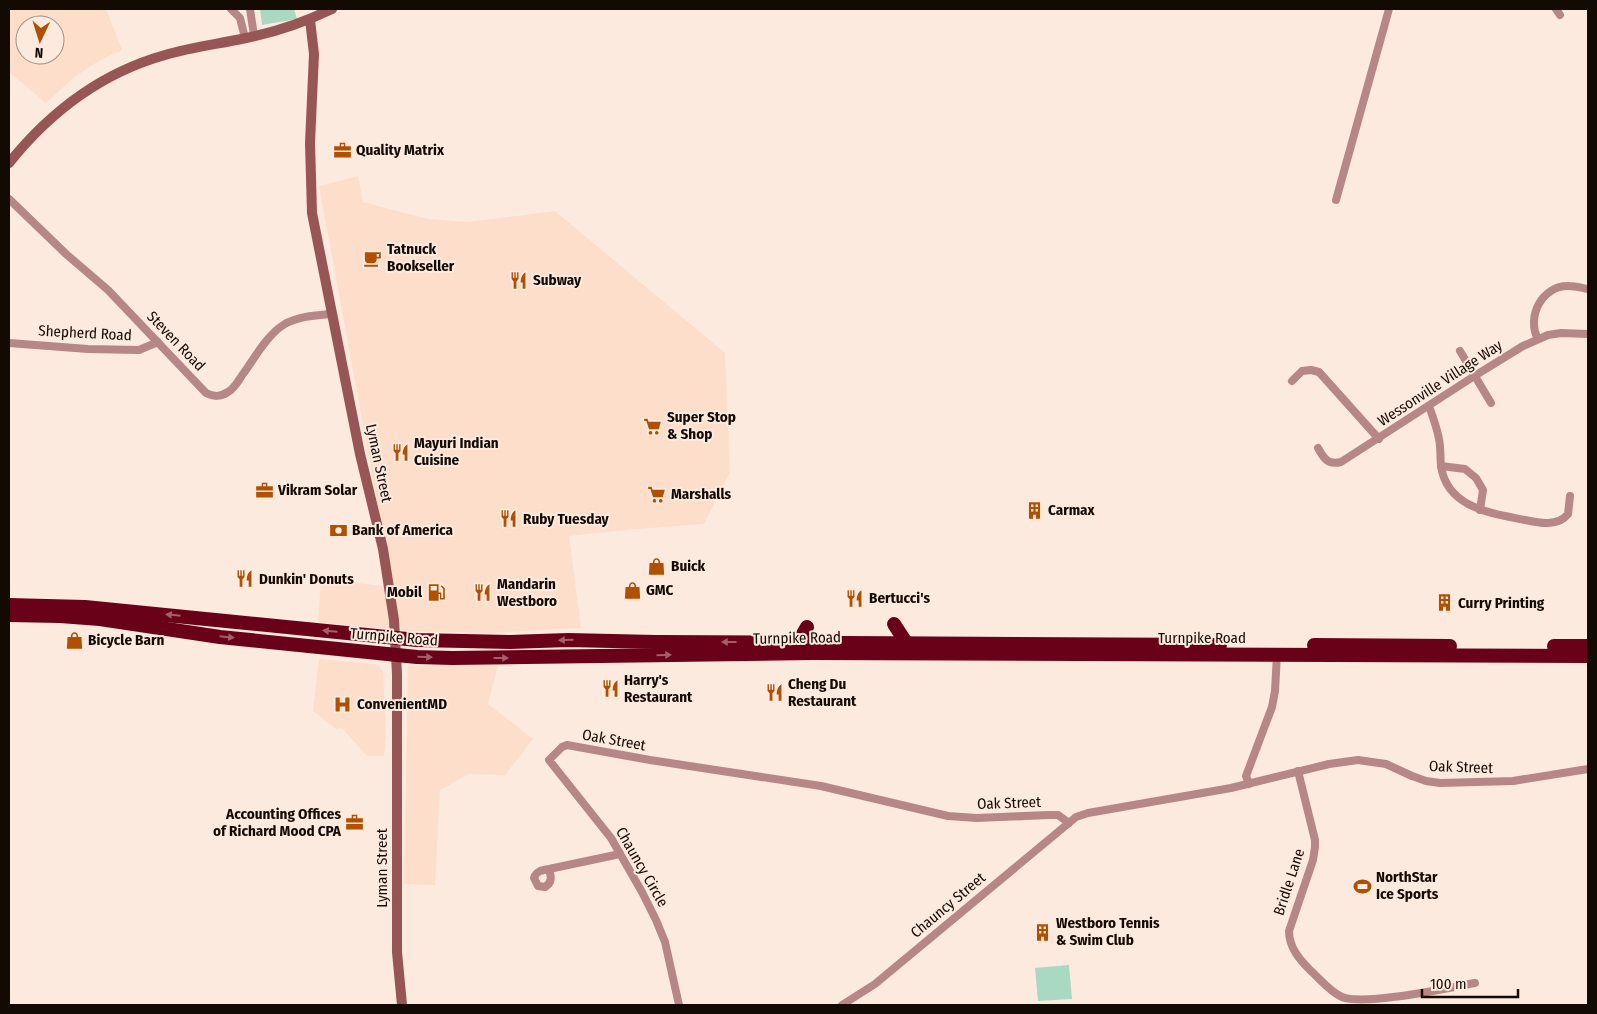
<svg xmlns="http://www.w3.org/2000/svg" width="1597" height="1014" viewBox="0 0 1597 1014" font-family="'Fira Sans Condensed',sans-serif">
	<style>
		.built { fill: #fcdeca; fill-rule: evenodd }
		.green { fill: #a9d9c1 }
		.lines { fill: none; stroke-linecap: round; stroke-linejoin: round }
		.street { stroke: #b78787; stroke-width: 8 }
		.secondary { stroke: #985556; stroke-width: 10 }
		.highway { stroke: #690218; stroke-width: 14 }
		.oneway { fill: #a45f67 }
		.labels { text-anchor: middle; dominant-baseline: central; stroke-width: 4; stroke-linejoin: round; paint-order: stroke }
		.poi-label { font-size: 15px; font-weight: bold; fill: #140a04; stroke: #fdeade; text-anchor: start }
		.street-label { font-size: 15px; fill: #140a04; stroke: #fdeade }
	</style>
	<rect width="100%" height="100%" fill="#fdeade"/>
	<g class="built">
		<path d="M9,9H106L122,50L104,58L89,67L72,79L46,103L9,72ZM25,25H55V55H25Z"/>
		<path d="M358,176L363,202L428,219L467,222L555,211L725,353L730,472L704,524L636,529L569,536L581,628L492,633L406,631L318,622L321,579L393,587L319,186Z"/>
		<path d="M319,659L374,664L378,665L383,671L386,735L384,756H367L342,728L336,729L313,711Z"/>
		<path d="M408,666H498L488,704L533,739L505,775L469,774L440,790L435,885L404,884Z"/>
	</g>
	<g class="green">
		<path d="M260,9H294L297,19L262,25Z"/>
		<path d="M1069,965L1072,999L1038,1001L1035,968Z"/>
	</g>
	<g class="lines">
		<g class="street">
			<path d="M231,9L240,18L245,38"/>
			<path d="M250,9L254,36"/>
			<path d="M1556,9L1560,15"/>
			<path d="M9,199L66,254L108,290L206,393C214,397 220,397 228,392C235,388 238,381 243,374C254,359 264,340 279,328C294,316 314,316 331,314"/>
			<path d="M1336,200L1389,9"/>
			<path d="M1538,339C1526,317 1542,285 1569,286C1575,286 1582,288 1588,289"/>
			<path d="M9,343L88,349L139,350L158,342"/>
			<path d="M1460,351L1491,403"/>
			<path d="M1292,381L1302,371L1311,370L1319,372L1379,439"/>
			<path d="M1429,406C1433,417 1437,428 1439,439C1441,448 1440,457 1441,466C1447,508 1491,513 1525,520C1539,523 1558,527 1568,514L1570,496"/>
			<path d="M1318,448C1324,459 1328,465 1341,462L1476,375L1523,346L1548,335L1561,333L1588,334"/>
			<path d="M1441,466L1465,469L1476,478L1483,490L1480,510"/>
			<path d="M1298,771L1315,840V847L1313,860L1289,931C1289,947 1299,959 1310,970C1320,979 1330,992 1342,997C1364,1006 1448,988 1475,983"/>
			<path d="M1249,784L1246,776L1272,707L1275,691L1277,654"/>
			<path d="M549,869C551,876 553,882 545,887L538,886L534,878C536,871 542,870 549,869L620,854"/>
			<path d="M679,1005L665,942L656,920L642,892L611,838L549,760L562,747L567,745L650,760L821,786L948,816L977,818L1049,815H1058L1069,823"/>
			<path d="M842,1005L875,984L1076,817L1088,813L1231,788L1329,764L1358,760L1386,764L1412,776L1426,781L1440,783L1513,781L1588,769"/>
		</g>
		<g class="secondary">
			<path d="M310,20L314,54L310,143L312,213L360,454L383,549L394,620L397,674V952L402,1005"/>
			<path d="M9,163C50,112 101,73 165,55C191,47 219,44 246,38C276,32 305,22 332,9"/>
		</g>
		<g class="highway">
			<path d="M9,605L85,607L417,640L510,642L568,640L656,642L1220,645"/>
			<path d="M9,615L60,616L100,619L220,637L417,657L452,658L812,653L1588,656"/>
			<path d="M894,624L907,644"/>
			<path d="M798,643L807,627"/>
			<path d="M1314,645L1450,646"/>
			<path d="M1554,646H1588"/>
		</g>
	</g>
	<defs><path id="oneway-solid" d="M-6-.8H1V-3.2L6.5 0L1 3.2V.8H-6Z" transform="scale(1.25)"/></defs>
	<g class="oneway">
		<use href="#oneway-solid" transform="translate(173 615) rotate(-174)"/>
		<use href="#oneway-solid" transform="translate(330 631) rotate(-175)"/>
		<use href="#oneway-solid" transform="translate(227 637) rotate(6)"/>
		<use href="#oneway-solid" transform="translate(566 640) rotate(179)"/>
		<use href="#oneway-solid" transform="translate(729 642) rotate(-180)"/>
		<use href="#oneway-solid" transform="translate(664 655) rotate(-1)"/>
		<use href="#oneway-solid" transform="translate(425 657) rotate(2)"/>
		<use href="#oneway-solid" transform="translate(501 658)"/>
	</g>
	<defs>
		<symbol id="office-bare" viewBox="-9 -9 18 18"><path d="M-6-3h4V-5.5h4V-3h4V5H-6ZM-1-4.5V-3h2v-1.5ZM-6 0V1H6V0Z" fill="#af5002" stroke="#fdeade" stroke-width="2.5" paint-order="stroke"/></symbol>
		<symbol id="cafe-bare" viewBox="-9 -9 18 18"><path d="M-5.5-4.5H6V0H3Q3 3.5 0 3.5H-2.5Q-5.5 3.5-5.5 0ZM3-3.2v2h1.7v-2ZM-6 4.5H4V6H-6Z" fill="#af5002" stroke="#fdeade" stroke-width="2.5" paint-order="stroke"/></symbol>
		<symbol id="restaurant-bare" viewBox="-9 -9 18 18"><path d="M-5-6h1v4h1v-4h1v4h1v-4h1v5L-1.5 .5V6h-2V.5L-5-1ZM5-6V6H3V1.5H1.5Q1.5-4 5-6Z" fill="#af5002" stroke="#fdeade" stroke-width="2.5" paint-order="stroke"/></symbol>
		<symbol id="supermarket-bare" viewBox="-9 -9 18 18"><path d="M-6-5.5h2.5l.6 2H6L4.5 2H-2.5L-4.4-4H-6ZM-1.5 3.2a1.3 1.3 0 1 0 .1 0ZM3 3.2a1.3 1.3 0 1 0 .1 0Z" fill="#af5002" stroke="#fdeade" stroke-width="2.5" paint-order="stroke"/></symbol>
		<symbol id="building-bare" viewBox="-9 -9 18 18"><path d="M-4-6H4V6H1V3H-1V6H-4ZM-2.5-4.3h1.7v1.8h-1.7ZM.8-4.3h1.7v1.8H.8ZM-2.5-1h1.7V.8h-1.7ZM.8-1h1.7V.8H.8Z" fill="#af5002" stroke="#fdeade" stroke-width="2.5" paint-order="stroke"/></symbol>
		<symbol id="bank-bare" viewBox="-9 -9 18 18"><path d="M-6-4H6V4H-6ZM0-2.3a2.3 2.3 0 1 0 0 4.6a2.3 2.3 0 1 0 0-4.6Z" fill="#af5002" stroke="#fdeade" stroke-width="2.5" paint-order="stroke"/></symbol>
		<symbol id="shop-bare" viewBox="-9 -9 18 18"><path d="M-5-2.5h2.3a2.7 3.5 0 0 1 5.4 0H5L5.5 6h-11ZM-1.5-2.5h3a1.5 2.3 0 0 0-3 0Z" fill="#af5002" stroke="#fdeade" stroke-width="2.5" paint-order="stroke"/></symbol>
		<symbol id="fuel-bare" viewBox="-9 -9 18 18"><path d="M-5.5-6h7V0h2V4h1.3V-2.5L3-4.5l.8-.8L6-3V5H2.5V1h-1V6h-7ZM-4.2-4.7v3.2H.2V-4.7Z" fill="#af5002" stroke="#fdeade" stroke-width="2.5" paint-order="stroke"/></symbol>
		<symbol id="hospital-bare" viewBox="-9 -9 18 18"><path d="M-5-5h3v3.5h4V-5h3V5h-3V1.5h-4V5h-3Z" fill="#af5002" stroke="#fdeade" stroke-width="2.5" paint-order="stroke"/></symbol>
		<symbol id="stadium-bare" viewBox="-9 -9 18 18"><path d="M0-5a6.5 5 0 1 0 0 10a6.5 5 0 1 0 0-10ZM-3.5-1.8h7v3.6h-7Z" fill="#af5002" stroke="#fdeade" stroke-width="2.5" paint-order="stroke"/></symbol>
	</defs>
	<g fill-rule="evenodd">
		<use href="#office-bare" x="330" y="138" width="25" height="25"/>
		<use href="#cafe-bare" x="360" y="246" width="25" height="25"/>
		<use href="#restaurant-bare" x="506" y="268" width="25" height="25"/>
		<use href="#supermarket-bare" x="640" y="414" width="25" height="25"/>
		<use href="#restaurant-bare" x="388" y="440" width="25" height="25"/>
		<use href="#office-bare" x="252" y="478" width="25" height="25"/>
		<use href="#supermarket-bare" x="644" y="482" width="25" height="25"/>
		<use href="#building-bare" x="1022" y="498" width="25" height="25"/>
		<use href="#restaurant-bare" x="496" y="506" width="25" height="25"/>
		<use href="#bank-bare" x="326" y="518" width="25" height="25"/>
		<use href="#shop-bare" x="644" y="554" width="25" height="25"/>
		<use href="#restaurant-bare" x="232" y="566" width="25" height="25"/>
		<use href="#shop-bare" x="620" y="578" width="25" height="25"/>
		<use href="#fuel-bare" x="424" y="580" width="25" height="25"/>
		<use href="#restaurant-bare" x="470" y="580" width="25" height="25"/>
		<use href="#restaurant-bare" x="842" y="586" width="25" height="25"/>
		<use href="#building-bare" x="1432" y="590" width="25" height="25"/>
		<use href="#shop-bare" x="62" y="628" width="25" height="25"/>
		<use href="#restaurant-bare" x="598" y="676" width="25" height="25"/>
		<use href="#restaurant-bare" x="762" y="680" width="25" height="25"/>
		<use href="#hospital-bare" x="330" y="692" width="25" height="25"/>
		<use href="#office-bare" x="342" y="810" width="25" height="25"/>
		<use href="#stadium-bare" x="1350" y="874" width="25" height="25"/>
		<use href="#building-bare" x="1030" y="920" width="25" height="25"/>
	</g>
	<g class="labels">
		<g class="poi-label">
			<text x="356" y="150">Quality Matrix</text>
			<text x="387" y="249">Tatnuck<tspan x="387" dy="17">Bookseller</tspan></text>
			<text x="533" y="280">Subway</text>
			<text x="667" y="417">Super Stop<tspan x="667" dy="17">&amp; Shop</tspan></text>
			<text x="414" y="443">Mayuri Indian<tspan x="414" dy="17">Cuisine</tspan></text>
			<text x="278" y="490">Vikram Solar</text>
			<text x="671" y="494">Marshalls</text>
			<text x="1048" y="510">Carmax</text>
			<text x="523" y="519">Ruby Tuesday</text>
			<text x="352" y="530">Bank of America</text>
			<text x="671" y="566">Buick</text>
			<text x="259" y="579">Dunkin' Donuts</text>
			<text x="497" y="584">Mandarin<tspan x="497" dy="17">Westboro</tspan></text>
			<text x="646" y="590">GMC</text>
			<text x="422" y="592" text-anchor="end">Mobil</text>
			<text x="869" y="598">Bertucci's</text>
			<text x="1458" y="603">Curry Printing</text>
			<text x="88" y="640">Bicycle Barn</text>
			<text x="624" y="680">Harry's<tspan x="624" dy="17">Restaurant</tspan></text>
			<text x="788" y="684">Cheng Du<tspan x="788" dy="17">Restaurant</tspan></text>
			<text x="357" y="704">ConvenientMD</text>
			<text x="341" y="814" text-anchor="end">Accounting Offices<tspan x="341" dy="17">of Richard Mood CPA</tspan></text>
			<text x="1376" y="877">NorthStar<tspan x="1376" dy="17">Ice Sports</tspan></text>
			<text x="1056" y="923">Westboro Tennis<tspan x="1056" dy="17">&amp; Swim Club</tspan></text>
		</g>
		<g class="street-label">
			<text transform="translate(85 333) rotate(3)">Shepherd Road</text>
			<text transform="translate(176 341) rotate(46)">Steven Road</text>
			<text transform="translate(1440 383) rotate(-33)">Wessonville Village Way</text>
			<text transform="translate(379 463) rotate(78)">Lyman Street</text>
			<text transform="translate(394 637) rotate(5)">Turnpike Road</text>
			<text transform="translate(797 638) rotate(-1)">Turnpike Road</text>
			<text x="1202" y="638">Turnpike Road</text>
			<text transform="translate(614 740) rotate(10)">Oak Street</text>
			<text transform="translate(1461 767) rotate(2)">Oak Street</text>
			<text transform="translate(1009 803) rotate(-2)">Oak Street</text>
			<text transform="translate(642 867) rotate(60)">Chauncy Circle</text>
			<text transform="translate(382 868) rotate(-90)">Lyman Street</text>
			<text transform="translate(1289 882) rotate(-72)">Bridle Lane</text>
			<text transform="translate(948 905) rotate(-40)">Chauncy Street</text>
		</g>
	</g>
	<rect width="1597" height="1014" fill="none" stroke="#140a04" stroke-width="20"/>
	<g transform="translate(40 40) rotate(184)"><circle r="24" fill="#fdeade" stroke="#a09087"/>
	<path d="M0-4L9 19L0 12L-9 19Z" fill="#af5002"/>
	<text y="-8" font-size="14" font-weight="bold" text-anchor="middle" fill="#140a04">N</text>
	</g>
	<path d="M1422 989v8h96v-8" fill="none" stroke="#140a04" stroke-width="2.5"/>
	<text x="1430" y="989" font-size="15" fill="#140a04" stroke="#fdeade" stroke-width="4" paint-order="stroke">100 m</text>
</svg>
